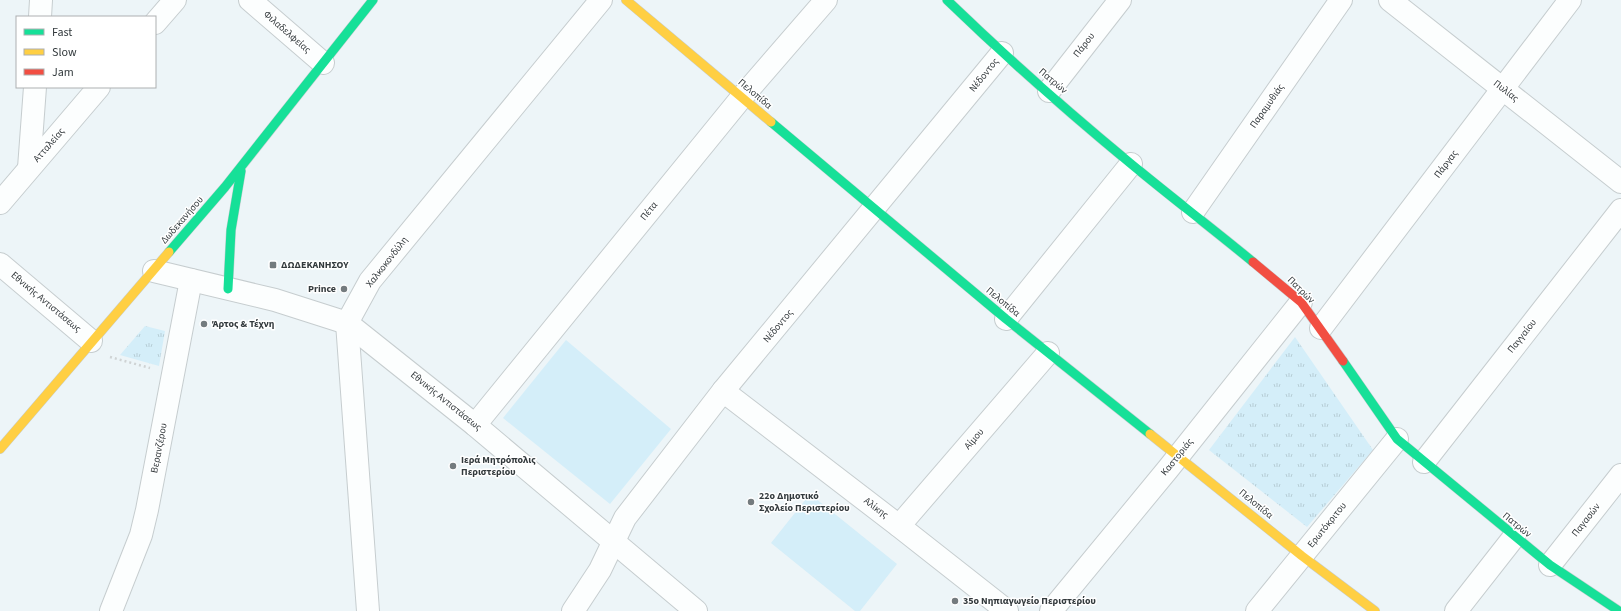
<svg xmlns="http://www.w3.org/2000/svg" width="1621" height="611" viewBox="0 0 1621 611" font-family="'Source Sans 3',sans-serif">
	<style>
		.park { fill: url(#park-tufts) }
		.garden { fill: #d4eef9 }
		.lines { fill: none; stroke-linecap: round; stroke-linejoin: round }
		.street-casing { stroke: #c6cdcf; stroke-width: 24 }
		.fast-casing { stroke: #c6cdcf; stroke-width: 10 }
		.slow-casing { stroke: #c6cdcf; stroke-width: 10 }
		.jam-casing { stroke: #c6cdcf; stroke-width: 10 }
		.path { stroke: #cfd3d4; stroke-width: 2.5; stroke-dasharray: 2 3; stroke-linecap: butt }
		.street { stroke: #fcfefe; stroke-width: 22 }
		.fast { stroke: #16e098; stroke-width: 9 }
		.slow { stroke: #ffcf43; stroke-width: 9 }
		.jam { stroke: #f24e42; stroke-width: 9 }
		.poi-dot { fill: #747b7e; stroke: #fff; stroke-width: 1.5 }
		.labels { text-anchor: middle; dominant-baseline: central; stroke-width: 3; stroke-linejoin: round; paint-order: stroke }
		.street-label { font-size: 10px; fill: #333a3d; stroke: #fff }
		.poi-label { font-size: 10px; font-weight: bold; fill: #333a3d; stroke: #fff; text-anchor: start }
	</style>
	<defs>
		<pattern id="park-tufts" width="24" height="20" patternUnits="userSpaceOnUse"><rect width="24" height="20" fill="#d4eef9"/><path d="M3 7l-1-3M5 7V3M7 7l1-3M15 17l-1-3M17 17v-4M19 17l1-3" fill="none" stroke="#b6cdd6"/></pattern>
	</defs>
	<rect width="100%" height="100%" fill="#edf5f8"/>
	<g class="park">
		<path d="M145,326L165,331L159,366L120,355Z"/>
		<path d="M1295,337L1373,450L1307,527L1209,450Z"/>
	</g>
	<g class="garden">
		<path d="M566,340L671,429L610,504L503,418Z"/>
		<path d="M810,494L897,564L860,611H855L771,543Z"/>
	</g>
	<g class="lines">
		<defs>
			<g id="street">
				<path d="M250,0L323,63"/>
				<path d="M1390,0L1621,182"/>
				<path d="M40,17L41,0"/>
				<path d="M155,23L175,0"/>
				<path d="M1049,91L1120,0"/>
				<path d="M29,168L35,87"/>
				<path d="M0,203L99,87"/>
				<path d="M1193,212L1341,0"/>
				<path d="M0,264L91,341"/>
				<path d="M154,271L275,300L347,323L475,425L696,611"/>
				<path d="M1006,319L1131,164"/>
				<path d="M1321,328L1570,0"/>
				<path d="M723,391L899,526L1007,611"/>
				<path d="M475,425L742,97L826,0"/>
				<path d="M1424,462L1621,210"/>
				<path d="M899,526L1048,353"/>
				<path d="M1550,565L1621,475"/>
				<path d="M111,611L141,535L147,510L191,280"/>
				<path d="M368,611L347,323L370,281L601,0"/>
				<path d="M573,611L600,570L625,518L723,391L1002,53"/>
				<path d="M1051,611L1168,469L1301,302"/>
				<path d="M1257,611L1397,439"/>
				<path d="M1456,611L1514,537"/>
			</g>
			<g id="fast">
				<path d="M947,0C1006,57 1067,111 1130,163C1171,197 1213,229 1253,262"/>
				<path d="M771,122L1006,319L1150,434"/>
				<path d="M169,252L225,187L373,0"/>
				<path d="M228,289L231,230L241,171"/>
				<path d="M1343,361L1397,439L1550,565L1619,611"/>
			</g>
			<g id="slow">
				<path d="M626,0L771,122"/>
				<path d="M1150,434L1302,556L1375,611"/>
				<path d="M0,449L169,252"/>
			</g>
			<path id="jam" d="M1253,262L1301,302L1343,361"/>
		</defs>
		<use href="#street" class="street-casing"/>
		<use href="#fast" class="fast-casing"/>
		<use href="#slow" class="slow-casing"/>
		<use href="#jam" class="jam-casing"/>
		<path class="path" d="M110,357L150,368"/>
		<use href="#street" class="street"/>
		<use href="#fast" class="fast"/>
		<use href="#slow" class="slow"/>
		<use href="#jam" class="jam"/>
	</g>
	<g class="poi-dot">
		<rect x="269" y="261" width="8" height="8" rx="2"/>
		<circle cx="344" cy="289" r="4"/>
		<circle cx="204" cy="324" r="4"/>
		<circle cx="453" cy="466" r="4"/>
		<circle cx="751" cy="502" r="4"/>
		<circle cx="955" cy="601" r="4"/>
	</g>
	<g class="labels">
		<g class="street-label">
			<text transform="translate(287 32) rotate(41)">Φιλαδελφείας</text>
			<text transform="translate(1084 45) rotate(-52)">Πάρου</text>
			<text transform="translate(984 75) rotate(-51)">Νέδοντος</text>
			<text transform="translate(1053 81) rotate(40)">Πατρών</text>
			<text transform="translate(1506 91) rotate(38)">Πυλίας</text>
			<text transform="translate(755 94) rotate(40)">Πελοπίδα</text>
			<text transform="translate(1267 106) rotate(-55)">Παραμυθιάς</text>
			<text transform="translate(49 145) rotate(-49)">Ατταλείας</text>
			<text transform="translate(1446 164) rotate(-53)">Πάργας</text>
			<text transform="translate(649 211) rotate(-51)">Πέτα</text>
			<text transform="translate(182 220) rotate(-49)">Δωδεκανήσου</text>
			<text transform="translate(387 262) rotate(-52)">Χαλκοκονδύλη</text>
			<text transform="translate(1301 290) rotate(44)">Πατρών</text>
			<text transform="translate(46 302) rotate(40)">Εθνικής Αντιστάσεως</text>
			<text transform="translate(1003 302) rotate(39)">Πελοπίδα</text>
			<text transform="translate(778 326) rotate(-50)">Νέδοντος</text>
			<text transform="translate(1522 336) rotate(-52)">Παγγαίου</text>
			<text transform="translate(446 401) rotate(39)">Εθνικής Αντιστάσεως</text>
			<text transform="translate(974 439) rotate(-49)">Αίμου</text>
			<text transform="translate(159 448) rotate(-79)">Βερανζέρου</text>
			<text transform="translate(1177 457) rotate(-51)">Καστοριάς</text>
			<text transform="translate(1256 504) rotate(39)">Πελοπίδα</text>
			<text transform="translate(876 508) rotate(37)">Αλίκης</text>
			<text transform="translate(1586 520) rotate(-52)">Παγασών</text>
			<text transform="translate(1327 525) rotate(-51)">Ερωτόκριτου</text>
			<text transform="translate(1517 525) rotate(39)">Πατρών</text>
		</g>
		<g class="poi-label">
			<text x="281" y="265">ΔΩΔΕΚΑΝΗΣΟΥ</text>
			<text x="336" y="289" text-anchor="end">Prince</text>
			<text x="212" y="324">Άρτος &amp; Τέχνη</text>
			<text x="461" y="460">Ιερά Μητρόπολις<tspan x="461" dy="12">Περιστερίου</tspan></text>
			<text x="759" y="496">22ο Δημοτικό<tspan x="759" dy="12">Σχολείο Περιστερίου</tspan></text>
			<text x="963" y="601">35ο Νηπιαγωγείο Περιστερίου</text>
		</g>
	</g>
	<rect x="16" y="16" width="140" height="72" fill="#ffffff" stroke="#adb0b1"/>
	<rect x="24" y="29" width="20" height="6" fill="#16e098" stroke="#adb0b1"/>
	<text x="52" y="36" font-size="12" fill="#333a3d">Fast</text>
	<rect x="24" y="49" width="20" height="6" fill="#ffcf43" stroke="#adb0b1"/>
	<text x="52" y="56" font-size="12" fill="#333a3d">Slow</text>
	<rect x="24" y="69" width="20" height="6" fill="#f24e42" stroke="#adb0b1"/>
	<text x="52" y="76" font-size="12" fill="#333a3d">Jam</text>
</svg>
